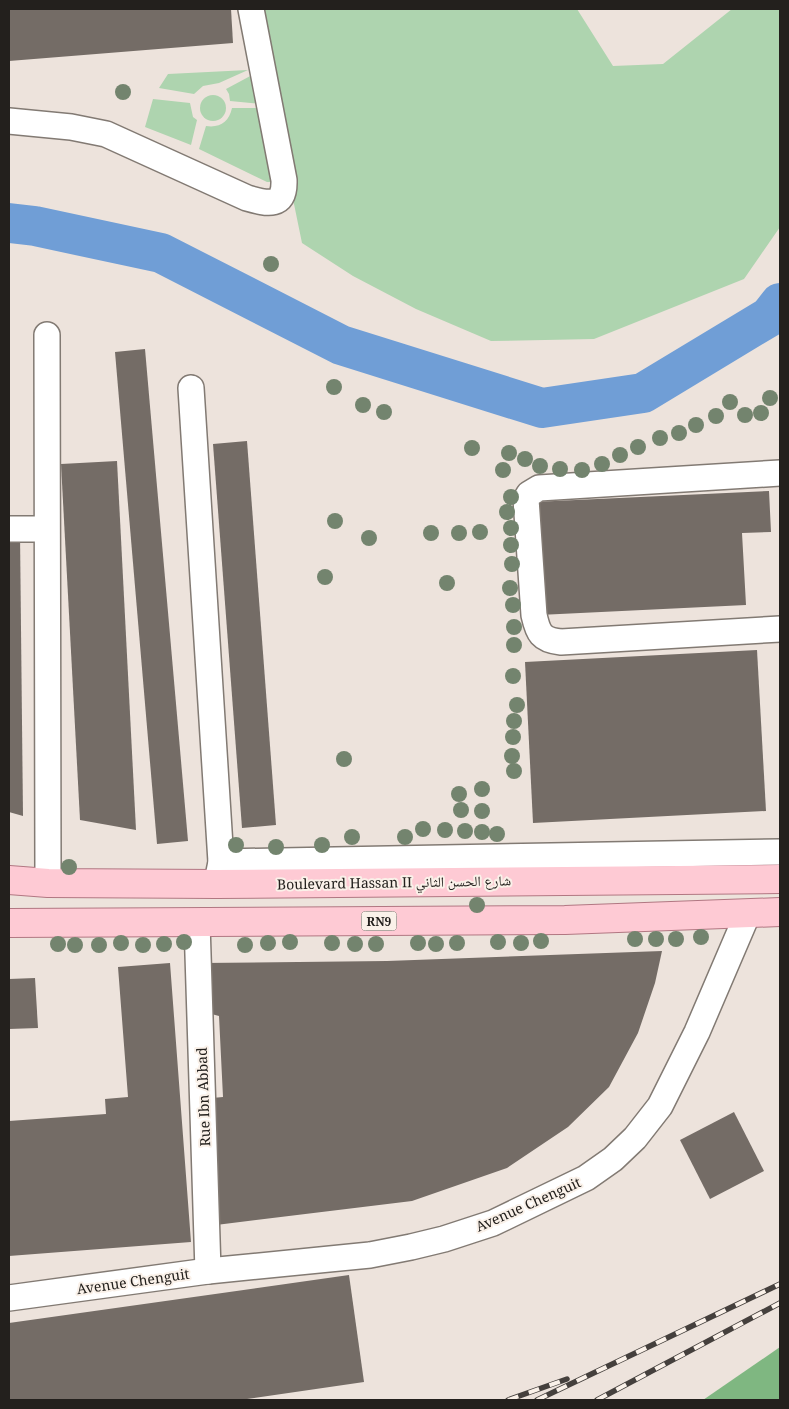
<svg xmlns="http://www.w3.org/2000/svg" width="789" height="1409" viewBox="0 0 789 1409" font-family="'Noto Serif','Noto Naskh Arabic',serif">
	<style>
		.green { fill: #aed4af }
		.forest { fill: #7fb781 }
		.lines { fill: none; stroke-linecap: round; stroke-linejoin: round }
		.river { stroke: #709ed6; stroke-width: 40 }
		.building { fill: #746c66 }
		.street-casing { stroke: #827a73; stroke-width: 28 }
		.primary-casing { stroke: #b17782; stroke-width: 30 }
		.street { stroke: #fff; stroke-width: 25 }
		.primary { stroke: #fecad4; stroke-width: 28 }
		.rail-casing { stroke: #45403d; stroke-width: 5.5 }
		.rail { stroke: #faf1e9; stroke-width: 4; stroke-dasharray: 11; stroke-linecap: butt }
		.tree { fill: #73846e }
		.labels { text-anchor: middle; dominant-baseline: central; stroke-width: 4; stroke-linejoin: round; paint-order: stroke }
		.shield { fill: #faf1e9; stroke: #645f5a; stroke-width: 1 }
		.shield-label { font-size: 12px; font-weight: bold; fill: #23201d }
		.street-label { font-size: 14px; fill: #23201d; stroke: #faf1e9 }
	</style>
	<rect width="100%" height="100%" fill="#ede3dc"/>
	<g class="green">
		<path d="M254,9H577L613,66L663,64L732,9H780V227L744,279L594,339L491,341L416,309L353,276L302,243Z"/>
		<path d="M248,70L219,83L203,86L194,94L159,88L168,74Z"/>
		<path d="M254,74L262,104L230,101L229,94L226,89Z"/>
		<circle cx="213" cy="108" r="13"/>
		<path d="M153,99L190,103L193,117L197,120L191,145L145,127Z"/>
		<path d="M232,108H262L276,177L271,182H267L199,149L206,126C220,128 229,122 232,108Z"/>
	</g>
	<path class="forest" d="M780,1347V1400H703Z"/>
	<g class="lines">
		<path class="river" d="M9,223L35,226L161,253L341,345L542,408L643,393L769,317L780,303"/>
	</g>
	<g class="building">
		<path d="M9,9H231L233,43L9,61Z"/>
		<path d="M145,349L188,841L157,844L115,352Z"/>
		<path d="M247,441L276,825L242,828L213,444Z"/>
		<path d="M117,461L136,830L80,820L61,464Z"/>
		<path d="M769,491L771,532L742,533L746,605L539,615L533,502Z"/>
		<path d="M20,534L23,816L9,812V535Z"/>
		<path d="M757,650L766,811L533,823L525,662Z"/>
		<path d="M662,951L655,983L638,1033L609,1087L568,1127L507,1168L412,1201L216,1225L212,1098L223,1097L219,1016L204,1012L202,963L387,961Z"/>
		<path d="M170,963L191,1242L9,1256V1121L106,1114L105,1099L128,1097L118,967Z"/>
		<path d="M35,978L38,1028L9,1029V979Z"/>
		<path d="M734,1112L764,1171L710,1199L680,1140Z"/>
		<path d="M349,1275L364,1382L240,1400H9V1323Z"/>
	</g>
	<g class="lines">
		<defs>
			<g id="street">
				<path d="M9,121L71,127L106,134L247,198C268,204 285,208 284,180L251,9"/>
				<path d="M47,335L48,883"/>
				<path d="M191,388L221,862L218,877"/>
				<path d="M780,473L539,488L529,494L526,499L534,615C538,633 541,640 561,642L780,629"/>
				<path d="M9,529H46"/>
				<path d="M221,862L780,852"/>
				<path d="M197,923L208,1271"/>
				<path d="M9,1298L208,1271L370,1255L411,1247L444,1239L493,1223L586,1178L613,1159L635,1138L660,1106L697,1032L748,913"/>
			</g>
			<g id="primary">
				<path d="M9,880L48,883L217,884L780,879"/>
				<path d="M9,923L565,920L780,912"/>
			</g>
		</defs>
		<use href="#street" class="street-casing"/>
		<use href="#primary" class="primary-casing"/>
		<use href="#street" class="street"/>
		<use href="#primary" class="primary"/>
		<defs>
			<g id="rail">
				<path d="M508,1400L567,1379"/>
				<path d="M537,1400L780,1284"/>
				<path d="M597,1400L780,1303"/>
			</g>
		</defs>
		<use href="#rail" class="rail-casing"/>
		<use href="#rail" class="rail"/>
	</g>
	<g class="tree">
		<circle cx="123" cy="92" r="8"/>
		<circle cx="271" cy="264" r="8"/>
		<circle cx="334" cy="387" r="8"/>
		<circle cx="770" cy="398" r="8"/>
		<circle cx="730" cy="402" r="8"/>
		<circle cx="363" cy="405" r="8"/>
		<circle cx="384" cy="412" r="8"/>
		<circle cx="761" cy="413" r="8"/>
		<circle cx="745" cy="415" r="8"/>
		<circle cx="716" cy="416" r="8"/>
		<circle cx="696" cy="425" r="8"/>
		<circle cx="679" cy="433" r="8"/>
		<circle cx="660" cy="438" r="8"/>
		<circle cx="638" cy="447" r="8"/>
		<circle cx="472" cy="448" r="8"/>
		<circle cx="509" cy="453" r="8"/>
		<circle cx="620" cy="455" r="8"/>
		<circle cx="525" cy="459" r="8"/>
		<circle cx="602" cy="464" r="8"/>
		<circle cx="540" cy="466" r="8"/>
		<circle cx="560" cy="469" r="8"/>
		<circle cx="503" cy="470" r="8"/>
		<circle cx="582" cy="470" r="8"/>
		<circle cx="511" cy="497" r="8"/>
		<circle cx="507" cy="512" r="8"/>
		<circle cx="335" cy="521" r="8"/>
		<circle cx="511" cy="528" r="8"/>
		<circle cx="480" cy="532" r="8"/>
		<circle cx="431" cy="533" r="8"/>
		<circle cx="459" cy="533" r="8"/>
		<circle cx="369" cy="538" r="8"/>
		<circle cx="511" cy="545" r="8"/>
		<circle cx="512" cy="564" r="8"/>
		<circle cx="325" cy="577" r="8"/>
		<circle cx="447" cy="583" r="8"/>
		<circle cx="510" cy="588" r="8"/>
		<circle cx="513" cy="605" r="8"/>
		<circle cx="514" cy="627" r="8"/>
		<circle cx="514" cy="645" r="8"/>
		<circle cx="513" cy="676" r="8"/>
		<circle cx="517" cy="705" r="8"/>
		<circle cx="514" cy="721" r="8"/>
		<circle cx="513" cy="737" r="8"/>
		<circle cx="512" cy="756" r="8"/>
		<circle cx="344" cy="759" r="8"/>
		<circle cx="514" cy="771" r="8"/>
		<circle cx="482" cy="789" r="8"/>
		<circle cx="459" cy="794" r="8"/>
		<circle cx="461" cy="810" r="8"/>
		<circle cx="482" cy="811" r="8"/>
		<circle cx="423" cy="829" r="8"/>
		<circle cx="445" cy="830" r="8"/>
		<circle cx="465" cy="831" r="8"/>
		<circle cx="482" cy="832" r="8"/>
		<circle cx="497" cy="834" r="8"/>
		<circle cx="352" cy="837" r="8"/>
		<circle cx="405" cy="837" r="8"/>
		<circle cx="236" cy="845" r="8"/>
		<circle cx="322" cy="845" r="8"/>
		<circle cx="276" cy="847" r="8"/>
		<circle cx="69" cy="867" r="8"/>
		<circle cx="477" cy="905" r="8"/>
		<circle cx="701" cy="937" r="8"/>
		<circle cx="635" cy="939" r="8"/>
		<circle cx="656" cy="939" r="8"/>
		<circle cx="676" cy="939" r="8"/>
		<circle cx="541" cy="941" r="8"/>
		<circle cx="184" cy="942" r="8"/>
		<circle cx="290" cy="942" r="8"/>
		<circle cx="498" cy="942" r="8"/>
		<circle cx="121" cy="943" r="8"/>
		<circle cx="268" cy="943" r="8"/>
		<circle cx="332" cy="943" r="8"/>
		<circle cx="418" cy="943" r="8"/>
		<circle cx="457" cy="943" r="8"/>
		<circle cx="521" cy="943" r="8"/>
		<circle cx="58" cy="944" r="8"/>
		<circle cx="164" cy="944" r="8"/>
		<circle cx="355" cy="944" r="8"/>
		<circle cx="376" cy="944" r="8"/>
		<circle cx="436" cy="944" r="8"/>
		<circle cx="75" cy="945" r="8"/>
		<circle cx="99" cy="945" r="8"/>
		<circle cx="143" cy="945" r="8"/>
		<circle cx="245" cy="945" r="8"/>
	</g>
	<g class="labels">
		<rect class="shield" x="361.5" y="911.5" width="35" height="19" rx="4"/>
		<g class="shield-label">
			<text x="379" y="921">RN9</text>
		</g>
		<g class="street-label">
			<text transform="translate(394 882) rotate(-1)">Boulevard Hassan II شارع الحسن الثاني</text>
			<text transform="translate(203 1097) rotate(-92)">Rue Ibn Abbad</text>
			<text transform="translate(528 1204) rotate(-24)">Avenue Chenguit</text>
			<text transform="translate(133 1281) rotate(-8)">Avenue Chenguit</text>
		</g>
	</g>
	<rect width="789" height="1409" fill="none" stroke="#23201d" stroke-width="20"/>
</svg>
